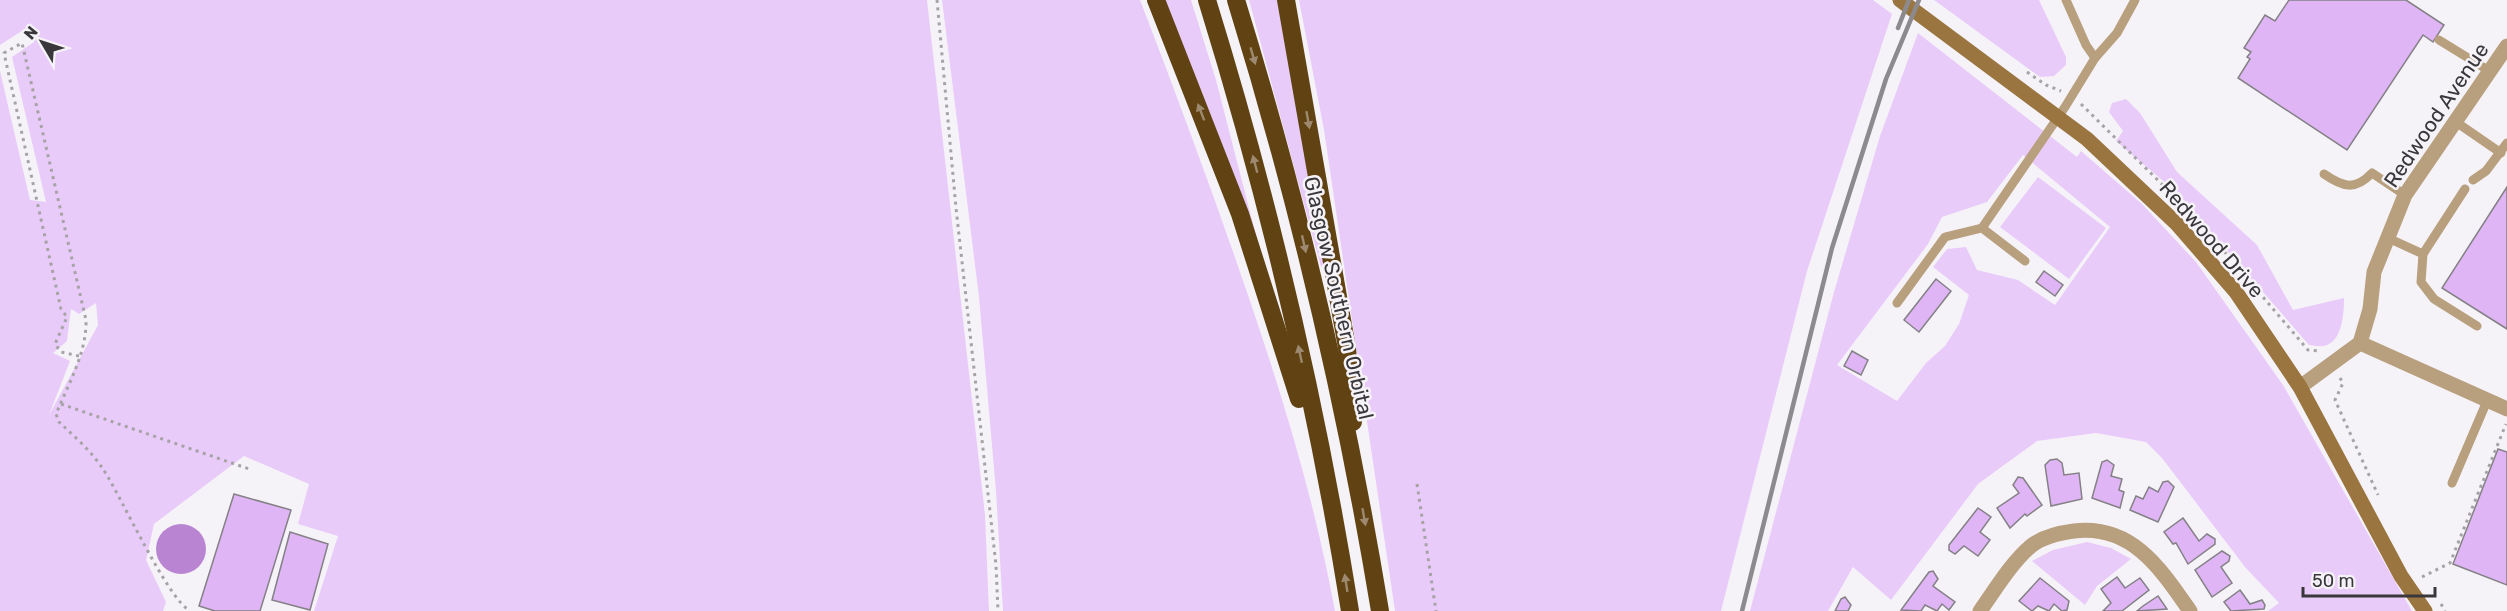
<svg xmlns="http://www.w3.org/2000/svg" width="2507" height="611" viewBox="0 0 2507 611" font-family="Rubik,sans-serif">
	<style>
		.green { fill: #e9cbf9; fill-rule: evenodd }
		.water { fill: #b985d3 }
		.building { fill: #dfb5f5; stroke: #848186; stroke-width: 1.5 }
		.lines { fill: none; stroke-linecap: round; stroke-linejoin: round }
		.path { stroke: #a6a3a7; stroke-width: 3; stroke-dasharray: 3 4.5; stroke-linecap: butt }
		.lane { stroke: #b89f7d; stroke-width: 9 }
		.street { stroke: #b89f7d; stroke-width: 15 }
		.secondary { stroke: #9a7540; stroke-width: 15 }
		.highway { stroke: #614313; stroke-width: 18 }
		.rail { stroke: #8d8a8e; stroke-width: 4.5 }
		.oneway { fill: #9d896f }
		.labels { text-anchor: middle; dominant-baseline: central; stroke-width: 5; stroke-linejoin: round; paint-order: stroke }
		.street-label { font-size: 21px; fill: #393739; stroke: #f6f3f8 }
	</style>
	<rect width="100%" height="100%" fill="#f6f3f8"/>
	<g class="green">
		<path d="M0,0H927L985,515L989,611H314L338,536L298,524L309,484L244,456L154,524L146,560L166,602L163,611H0V71L30,200L46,202L12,57L34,42L28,27L0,45ZM96,303L98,325L49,415L70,361L53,353L67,341L71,309L79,314Z"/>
		<path d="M942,0H1140C1179,101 1216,201 1251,304C1285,404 1316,507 1335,611H1003L996,491L979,297Z"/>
		<path d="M1165,0H1191L1216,80L1259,247Z"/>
		<path d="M1249,0H1279L1325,262L1321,267Z"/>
		<path d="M1299,0H1873L1892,14L1807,271L1721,611H1395L1324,130Z"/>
		<path d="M1934,0H2039L2066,57V65L2054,76L2040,77Z"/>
		<path d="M1918,33L2077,157L2081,151L2142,204L2196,262L2283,385L2412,611H2268L2279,603L2245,567L2162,458L2146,442L2096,433L2037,441L1978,484L1891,600L1853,567L1828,611H1750L1834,292L1880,136ZM2023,155L2110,227L2055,305L2018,280L1977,270L1966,247L1947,249L1933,267L1969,295L1959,324L1945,346L1926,363L1897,401L1837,365L1928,244L1942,217L1987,202Z"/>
		<path d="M2126,99L2140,113L2177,172L2257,245L2293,310L2344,298C2344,312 2343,342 2324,346C2320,347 2313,345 2309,345L2175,191L2116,141L2123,131L2109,112L2112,103Z"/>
		<path d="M2038,177L2106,228L2069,279L2000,227Z"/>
		<path d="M2087,542L2111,548L2131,559L2097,586L2085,605L2032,561L2053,550Z"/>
	</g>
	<circle class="water" cx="181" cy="549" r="25"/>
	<g class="building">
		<path d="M2289,0H2406L2444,25L2433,42L2423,35L2347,150L2238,78L2250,59L2247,57L2251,52L2244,48L2265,15L2275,21Z"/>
		<path d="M2507,187V329L2442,288Z"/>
		<path d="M2044,271L2063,285L2055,296L2036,282Z"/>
		<path d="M1936,279L1951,291L1919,332L1904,320Z"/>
		<path d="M1852,351L1868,360L1861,375L1844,366Z"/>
		<path d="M2498,449L2507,452V585L2453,564Z"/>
		<path d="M2057,459L2062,463L2064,475L2079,473L2082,499L2051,506L2045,465L2050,460Z"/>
		<path d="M2107,460L2114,465L2111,476L2122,479L2119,490L2124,492L2120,508L2092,498L2102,462Z"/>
		<path d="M2018,477L2023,478L2042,505L2027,516L2025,514L2010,528L1997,508L2019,493L2013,485Z"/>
		<path d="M2168,481L2174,487L2158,522L2130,510L2136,496L2143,499L2149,487L2158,492L2163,482Z"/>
		<path d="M234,494L291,510L260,611H215L199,606Z"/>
		<path d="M1978,508L1991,517L1980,532L1990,540L1978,556L1964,546L1955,554L1949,550V545Z"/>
		<path d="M2183,518L2199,541L2207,534L2215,539V544L2188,564L2176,543L2173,544L2164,532Z"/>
		<path d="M290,532L328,544L310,610L272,600Z"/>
		<path d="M2222,551L2230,556L2229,561L2221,567L2232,583L2212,597L2195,570Z"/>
		<path d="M1933,571L1938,579L1933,586L1955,602L1949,610L1942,604L1937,611L1925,605L1921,611L1901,610L1929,572Z"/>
		<path d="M2117,577L2125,588L2140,578L2149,590L2122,611H2103L2111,603L2101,589Z"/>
		<path d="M2040,578L2069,601L2067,610L2062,611L2054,604L2049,611L2038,606L2032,611L2019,601Z"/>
		<path d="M2240,590L2250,604L2262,600L2265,605L2264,609L2231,611L2224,602Z"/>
		<path d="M2158,596L2167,609L2137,611L2143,606Z"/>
		<path d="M1845,597L1851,605L1848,611H1835L1841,599Z"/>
	</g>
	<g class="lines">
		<g class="path">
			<path d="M937,0L956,208L996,565L998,611"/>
			<path d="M2027,72L2046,85L2061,91"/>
			<path d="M2081,104L2185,207"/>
			<path d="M2200,223L2308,350L2320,351"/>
			<path d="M79,356L61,352L55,344L67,317L61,309L4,53L22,43L86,320C87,352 68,385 56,414L59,422C74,436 92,452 103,469C122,498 167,598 190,611"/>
			<path d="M2340,378L2343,383L2335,400L2378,495"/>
			<path d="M61,404L252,470"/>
			<path d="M1417,484L1436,611"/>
			<path d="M2422,577L2450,563L2506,424"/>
			<path d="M2441,604L2445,611"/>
		</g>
		<g class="lane">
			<path d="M2066,0L2086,45L2095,58"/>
			<path d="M2439,40L2491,72"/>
			<path d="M2456,122L2501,153"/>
			<path d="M2324,174C2343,187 2355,191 2372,173L2405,195"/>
			<path d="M2473,180L2486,171L2507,143"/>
			<path d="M2465,189L2423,254L2421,282L2434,299L2477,326"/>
			<path d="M1982,228L2025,261"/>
			<path d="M2388,238L2423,254"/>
			<path d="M1897,303L1945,237L1982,228L2065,107L2095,58L2117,33L2135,0"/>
			<path d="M2452,483L2487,401"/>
		</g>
		<g class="street">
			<path d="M2360,343L2507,409"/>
			<path d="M2300,387L2360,343L2370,309L2374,272L2405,195L2507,46"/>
			<path d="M1980,611C1995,590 2011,563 2031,546C2042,537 2059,533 2074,531C2132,524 2161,569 2190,611"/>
		</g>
		<path class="secondary" d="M1900,0L2087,139L2177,224L2236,292L2300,387L2401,576L2425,611"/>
		<g class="highway">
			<path d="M1156,0L1240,214L1299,399"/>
			<path d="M1207,0C1269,200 1317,405 1350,611"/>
			<path d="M1236,0C1298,200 1346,405 1380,611"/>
			<path d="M1286,0L1347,348L1353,422"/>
		</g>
		<g class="rail">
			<path d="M1898,28L1909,0"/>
			<path d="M1742,611L1832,248L1886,79L1919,0"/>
		</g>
	</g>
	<defs><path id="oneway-solid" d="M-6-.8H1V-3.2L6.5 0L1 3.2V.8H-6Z" transform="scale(1.5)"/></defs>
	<g class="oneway">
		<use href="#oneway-solid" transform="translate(1253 56) rotate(74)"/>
		<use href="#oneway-solid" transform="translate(1201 112) rotate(-111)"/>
		<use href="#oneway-solid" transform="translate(1308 120) rotate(80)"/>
		<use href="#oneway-solid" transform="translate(1255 164) rotate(-105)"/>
		<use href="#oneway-solid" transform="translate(1304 244) rotate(77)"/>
		<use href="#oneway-solid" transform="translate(1300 354) rotate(-102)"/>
		<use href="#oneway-solid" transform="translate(1364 517) rotate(80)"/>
		<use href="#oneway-solid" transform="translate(1346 583) rotate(-99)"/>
	</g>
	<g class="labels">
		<g class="street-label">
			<text transform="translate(2436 115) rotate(-56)">Redwood Avenue</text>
			<text transform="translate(2212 239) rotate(49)">Redwood Drive</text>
			<text transform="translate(1339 298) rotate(77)">Glasgow Southern Orbital</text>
		</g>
	</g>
	<g transform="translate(42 42) rotate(309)" stroke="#f6f3f8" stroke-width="4.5" paint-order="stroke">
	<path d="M0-4.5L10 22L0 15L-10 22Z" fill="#393739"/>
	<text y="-9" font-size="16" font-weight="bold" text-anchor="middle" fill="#393739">N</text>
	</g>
	<path d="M2303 587v9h132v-9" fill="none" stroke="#393739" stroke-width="3"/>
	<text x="2312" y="587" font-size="18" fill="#393739" stroke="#f6f3f8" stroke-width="4.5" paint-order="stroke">50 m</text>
</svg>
